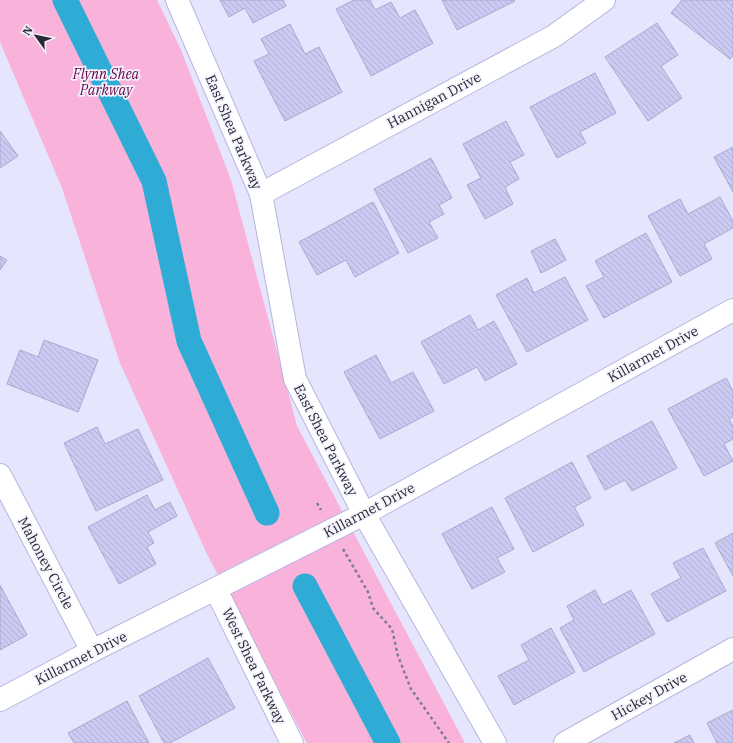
<svg xmlns="http://www.w3.org/2000/svg" width="733" height="743" viewBox="0 0 733 743" font-family="'IBM Plex Serif',serif">
	<style>
		.park { fill: #f9b2d9 }
		.lines { fill: none; stroke-linecap: round; stroke-linejoin: round }
		.canal { stroke: #2eacd6; stroke-width: 25 }
		.building { fill: url(#building-back-hatch); stroke: #a9a9d0 }
		.minor-casing { stroke: #b6b6de; stroke-width: 24 }
		.tertiary-casing { stroke: #b6b6de; stroke-width: 24 }
		.path { stroke: #7d7d91; stroke-width: 2.5; stroke-dasharray: 3 3; stroke-linecap: butt }
		.minor { stroke: #fff; stroke-width: 22 }
		.tertiary { stroke: #fff; stroke-width: 22 }
		.labels { text-anchor: middle; dominant-baseline: central; stroke-width: 3.5; stroke-linejoin: round; paint-order: stroke }
		.park-label { font-size: 14px; font-style: italic; fill: #680249; stroke: #f4f4fc }
		.street-label { font-size: 14px; fill: #282837; stroke: #f4f4fc }
	</style>
	<defs>
		<pattern id="building-back-hatch" width="6" height="6" patternUnits="userSpaceOnUse"><rect width="6" height="6" fill="#cacaf3"/><path d="M-1 5l2 2M0 0l6 6M5-1l2 2" fill="none" stroke="#aeaed1"/></pattern>
	</defs>
	<rect width="100%" height="100%" fill="#e5e5fe"/>
	<path class="park" d="M0,0H157L181,50L231,180L297,426L465,743H307L207,554L120,363L62,188L0,42Z"/>
	<g class="lines">
		<g class="canal">
			<path d="M65,0L154,181L189,341L267,513"/>
			<path d="M305,586L388,743"/>
		</g>
	</g>
	<g class="building">
		<path d="M220,0H283L286,6L253,23L245,8L229,17Z"/>
		<path d="M354,0H370L375,10L391,2L400,18L415,10L433,43L371,76L336,9Z"/>
		<path d="M442,0H514L515,1L457,30Z"/>
		<path d="M682,0H733V7L731,10L733,12V56L730,59L671,13Z"/>
		<path d="M657,23L678,55L661,66L682,98L648,121L605,57Z"/>
		<path d="M290,24L305,54L319,47L342,92L285,121L254,61L269,54L261,39Z"/>
		<path d="M595,73L616,113L580,132L586,143L557,158L530,107Z"/>
		<path d="M506,121L524,155L510,162L519,179L505,187L513,204L485,219L467,185L481,178L463,144Z"/>
		<path d="M0,131L18,156L0,168Z"/>
		<path d="M733,147V192L714,157Z"/>
		<path d="M431,158L452,198L439,205L444,214L429,222L438,238L408,253L374,189Z"/>
		<path d="M720,197L733,221V228L704,244L712,259L680,276L648,216L680,199L688,214Z"/>
		<path d="M373,202L399,253L355,277L346,260L317,275L299,242Z"/>
		<path d="M646,233L672,282L604,318L586,286L604,277L595,261Z"/>
		<path d="M555,239L566,260L541,273L531,251Z"/>
		<path d="M0,256L7,260L0,270Z"/>
		<path d="M565,277L588,320L527,352L496,295L527,278L534,293Z"/>
		<path d="M470,315L478,330L494,321L517,364L485,381L477,367L444,384L421,342Z"/>
		<path d="M44,340L98,360L78,412L7,384L20,350L38,357Z"/>
		<path d="M376,355L391,383L413,372L434,411L380,439L344,372Z"/>
		<path d="M726,378L733,391V417L729,419L733,426V439L724,444L733,461L704,476L668,409Z"/>
		<path d="M652,421L677,468L632,491L625,480L605,490L587,456Z"/>
		<path d="M97,427L105,444L138,429L163,480L96,511L64,443Z"/>
		<path d="M572,462L591,498L574,507L584,525L533,552L505,498Z"/>
		<path d="M147,495L155,510L170,502L177,516L148,532L154,543L147,547L156,564L119,584L88,527Z"/>
		<path d="M492,507L514,549L497,558L505,572L472,589L442,534Z"/>
		<path d="M733,533V576L715,543Z"/>
		<path d="M703,548L726,591L667,622L651,594L681,578L673,563Z"/>
		<path d="M0,585L27,635L0,650Z"/>
		<path d="M595,590L603,605L631,590L655,634L584,672L560,628L574,620L567,606Z"/>
		<path d="M551,628L575,672L514,705L498,676L529,660L521,645Z"/>
		<path d="M208,658L235,708L170,743H164L139,696Z"/>
		<path d="M127,701L149,743H74L68,733Z"/>
		<path d="M733,710V743H717L707,723Z"/>
		<path d="M690,735L694,743H674Z"/>
	</g>
	<g class="lines">
		<defs>
			<g id="minor">
				<path d="M261,194L554,36L604,0"/>
				<path d="M0,475L92,651"/>
				<path d="M565,743L733,649"/>
			</g>
			<g id="tertiary">
				<path d="M177,0L261,194L295,379L364,514L495,743"/>
				<path d="M216,590L292,743"/>
				<path d="M0,700L92,651L364,514L733,310"/>
			</g>
		</defs>
		<use href="#minor" class="minor-casing"/>
		<use href="#tertiary" class="tertiary-casing"/>
		<g class="path">
			<path d="M317,503L321,510"/>
			<path d="M343,549L368,592L373,608L392,629L398,656L411,689L449,743"/>
		</g>
		<use href="#minor" class="minor"/>
		<use href="#tertiary" class="tertiary"/>
	</g>
	<g class="labels">
		<g class="park-label">
			<text x="106" y="74">Flynn Shea<tspan x="106" dy="16">Parkway</tspan></text>
		</g>
		<g class="street-label">
			<text transform="translate(434 100) rotate(-28)">Hannigan Drive</text>
			<text transform="translate(234 132) rotate(67)">East Shea Parkway</text>
			<text transform="translate(653 354) rotate(-29)">Killarmet Drive</text>
			<text transform="translate(326 440) rotate(63)">East Shea Parkway</text>
			<text transform="translate(369 510) rotate(-28)">Killarmet Drive</text>
			<text transform="translate(46 563) rotate(62)">Mahoney Circle</text>
			<text transform="translate(81 658) rotate(-27)">Killarmet Drive</text>
			<text transform="translate(254 666) rotate(64)">West Shea Parkway</text>
			<text transform="translate(649 696) rotate(-29)">Hickey Drive</text>
		</g>
	</g>
	<g transform="translate(36 36) rotate(303)" stroke="#f4f4fc" stroke-width="3" paint-order="stroke">
	<path d="M0-3L7 15L0 10L-7 15Z" fill="#282837"/>
	<text y="-6" font-size="11" font-weight="bold" text-anchor="middle" fill="#282837">N</text>
	</g>
</svg>
